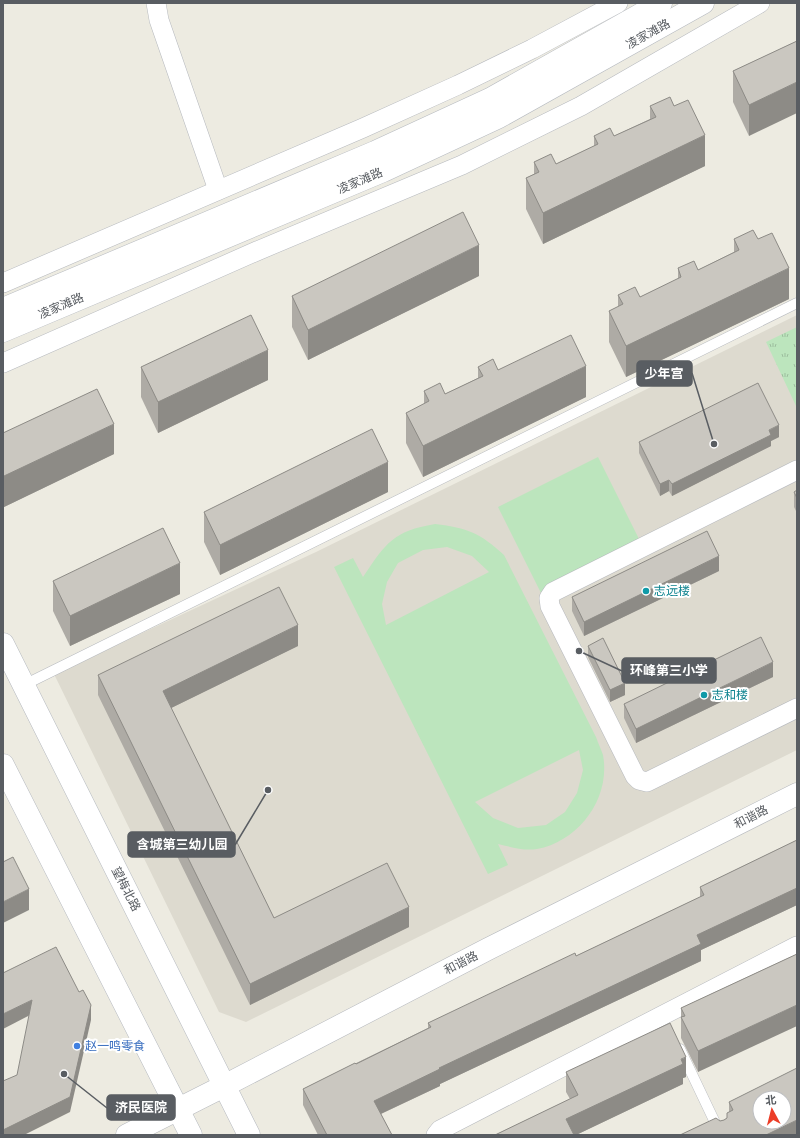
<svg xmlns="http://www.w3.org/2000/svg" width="800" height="1138" viewBox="0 0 800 1138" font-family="Jost,'Noto Sans SC',sans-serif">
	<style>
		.education { fill: #dddacf }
		.grass { fill: url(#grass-tufts) }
		.park { fill: #bce5bd; fill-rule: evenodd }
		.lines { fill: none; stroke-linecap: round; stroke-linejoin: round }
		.service-casing { stroke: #b6b9be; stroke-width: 11 }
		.minor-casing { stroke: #b6b9be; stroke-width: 20 }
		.tertiary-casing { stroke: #b6b9be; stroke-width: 23 }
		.secondary-casing { stroke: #b6bac0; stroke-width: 23 }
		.service { stroke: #fff; stroke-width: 10 }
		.minor { stroke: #fff; stroke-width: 19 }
		.tertiary { stroke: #fff; stroke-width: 22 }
		.secondary { stroke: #fff; stroke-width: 22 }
		.wall { fill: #aeaba5 }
		.shaded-wall { fill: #8d8b86 }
		.building { fill: #cac7c0; stroke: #8d8b86; fill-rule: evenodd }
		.culture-dot { fill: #0f9aa8; stroke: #fff; stroke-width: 1.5 }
		.shop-dot { fill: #3f7fe0; stroke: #fff; stroke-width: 1.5 }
		.labels { text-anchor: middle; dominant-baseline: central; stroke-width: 4; stroke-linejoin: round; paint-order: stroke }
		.street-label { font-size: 12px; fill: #595d62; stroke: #fff }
		.culture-label { font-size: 12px; fill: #0d838f; stroke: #fff; text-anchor: start }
		.shop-label { font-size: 12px; fill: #366cbe; stroke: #fff; text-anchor: start }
		.leader { fill: none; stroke: #595d62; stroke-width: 1.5 }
		.callout-dot { fill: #595d62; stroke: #fff; stroke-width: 1.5 }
		.callout { fill: #595d62; stroke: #595d62; stroke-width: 1.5 }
		.callout-label { font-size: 13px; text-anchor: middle; font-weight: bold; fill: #fff }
	</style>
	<defs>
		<pattern id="grass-tufts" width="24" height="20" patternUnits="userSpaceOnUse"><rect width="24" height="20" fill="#bce5bd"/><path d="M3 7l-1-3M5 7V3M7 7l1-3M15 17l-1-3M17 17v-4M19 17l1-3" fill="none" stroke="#9cbd9d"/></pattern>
	</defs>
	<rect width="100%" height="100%" fill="#edebe1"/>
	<path class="education" d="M797,315V750L246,1022L219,1012L54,674L316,552Z"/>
	<path class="grass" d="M797,327V408L766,342Z"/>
	<g class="park">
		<path d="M598,457L641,543L541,593L498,507Z"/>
		<path d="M435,524C468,528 480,533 504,555L596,737C598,743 601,749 603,755C611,798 579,841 537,849C524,851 511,847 498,844L508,865L488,874L334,567L353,558L363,577C386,543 393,531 435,524ZM447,547L472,556L489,572L386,625L382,604L387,582L398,563L423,550ZM579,750L583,770L577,793L565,812L546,825L518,828L493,818L475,802Z"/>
	</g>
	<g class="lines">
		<defs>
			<g id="service">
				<path d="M24,685L797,303"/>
				<path d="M680,1049L721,1135"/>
			</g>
			<g id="minor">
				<path d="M156,3L159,20L218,190"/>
				<path d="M3,283L363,128L458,85L532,49L618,3"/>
				<path d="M3,363L257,251L462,165L581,106L760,3"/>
				<path d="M797,470L553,592L549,598L550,606L635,776L639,780L647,782L797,708"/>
				<path d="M436,1135L440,1130L797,946"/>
			</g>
			<path id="tertiary" d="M127,1135L224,1086L488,949L797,794"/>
			<g id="secondary">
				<path d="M3,309L375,152L490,99L661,3"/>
				<path d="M3,331L383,171L499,117L703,3"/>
				<path d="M3,644L249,1135"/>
				<path d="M3,765L191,1135"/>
			</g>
		</defs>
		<use href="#service" class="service-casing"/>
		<use href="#minor" class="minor-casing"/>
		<use href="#tertiary" class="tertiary-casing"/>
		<use href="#secondary" class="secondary-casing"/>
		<use href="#service" class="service"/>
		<use href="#minor" class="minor"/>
		<use href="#tertiary" class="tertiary"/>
		<use href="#secondary" class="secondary"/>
	</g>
	<g class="wall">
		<path d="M797,41L749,136L733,102V71Z"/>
		<path d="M650,106L705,166L543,244L526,209V178L534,174V162L556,164L594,146V136H614L650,119Z"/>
		<path d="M734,239L789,299L626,377L609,342V311L618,307V295L640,297L678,279V268L698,270L734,252Z"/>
		<path d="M479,276L308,360L292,327V296Z"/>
		<path d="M141,367L268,380L158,433L141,397Z"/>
		<path d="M478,367L498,370L586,397L423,477L406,443V413L424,404V391L445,394L478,378Z"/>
		<path d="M3,433L114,454L4,507L3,505Z"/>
		<path d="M779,437L771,441V446L672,496L669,491L660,496L639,453V442Z"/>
		<path d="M797,490V513L794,507V492Z"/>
		<path d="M388,492L220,575L204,542V512Z"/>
		<path d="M719,571L584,636L572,611V597Z"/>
		<path d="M53,581L180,594L70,646L53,611Z"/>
		<path d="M298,646L171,708L274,918L409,927L250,1005L98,695V675Z"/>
		<path d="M588,646L625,695L610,702L588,657Z"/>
		<path d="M773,677L636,743L624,718V704Z"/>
		<path d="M797,840V905L701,950V961L440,1084V1086L381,1114L392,1135H318L303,1105V1089L428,1028V1023L576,956L700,897V887Z"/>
		<path d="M797,954L698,1072L681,1038V1008Z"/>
		<path d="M566,1072L686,1077L683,1078V1084L576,1135H495L570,1099L566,1092Z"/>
		<path d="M729,1102L797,1135H680L720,1121L724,1120L727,1118L729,1112Z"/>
	</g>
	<g class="shaded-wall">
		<path d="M797,82V113L749,136V105Z"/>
		<path d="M705,135V166L543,244V213Z"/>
		<path d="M479,245V276L308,360V330Z"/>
		<path d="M789,268V299L626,377V346Z"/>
		<path d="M268,350V380L158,433V402Z"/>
		<path d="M586,366V397L423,477V446Z"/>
		<path d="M114,424V454L4,507V476Z"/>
		<path d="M779,425V437L771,441V446L672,496V484Z"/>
		<path d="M388,462V492L220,575V545Z"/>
		<path d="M669,480V491L660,496V484Z"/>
		<path d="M719,556V571L584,636V622Z"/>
		<path d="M180,563V594L70,646V616Z"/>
		<path d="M298,625V646L163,712V691Z"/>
		<path d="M773,662V677L636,743V729Z"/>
		<path d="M625,683V695L610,702V690Z"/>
		<path d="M797,888V905L701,950V961L440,1084V1086L374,1117V1101L439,1068L697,935Z"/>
		<path d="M29,889V910L3,923V902Z"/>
		<path d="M409,907V927L250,1005V984Z"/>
		<path d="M32,1000V1014L3,1029V1014Z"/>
		<path d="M91,1005V1020L70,1112L24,1135H3V1130Z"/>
		<path d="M797,1005V1026L698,1072V1051Z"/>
		<path d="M686,1057V1077L683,1078V1084L576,1135H566V1119Z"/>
		<path d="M797,1120V1135H766Z"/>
	</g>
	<g class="building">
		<path d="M797,41V82L749,105L733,71Z"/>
		<path d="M670,97L674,106L688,100L705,135L543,213L526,178L539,172L534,162L551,154L556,164L598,144L594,136L610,128L614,136L656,117L650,106Z"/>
		<path d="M463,212L479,245L308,330L292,296Z"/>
		<path d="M753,230L758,239L772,233L789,268L626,346L609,311L623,304L618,295L635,287L640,297L681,277L678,268L694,261L698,270L739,250L734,239Z"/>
		<path d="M251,315L268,350L158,402L141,367Z"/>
		<path d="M571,335L586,366L423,446L406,413L429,401L424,391L440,383L445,394L483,376L478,367L493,359L498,370Z"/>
		<path d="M758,383L779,425L769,430L771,435L672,484L669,480L660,484L639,442Z"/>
		<path d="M97,389L114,424L4,476L3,475V433Z"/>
		<path d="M372,429L388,462L220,545L204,512Z"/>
		<path d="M797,490V498L794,492Z"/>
		<path d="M163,528L180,563L70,616L53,581Z"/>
		<path d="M707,531L719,556L584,622L572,597Z"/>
		<path d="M279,587L298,625L163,691L274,918L387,863L409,907L250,984L98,675Z"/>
		<path d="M761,637L773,662L636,729L624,704Z"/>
		<path d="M603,638L625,683L610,690L588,646Z"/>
		<path d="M797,840V888L697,935L701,944L439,1068L440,1069L374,1101L392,1135H327L303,1089L355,1063L356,1064L431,1027L428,1023L575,953L576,956L704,895L700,887Z"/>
		<path d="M13,857L29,889L3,902V862Z"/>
		<path d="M56,947L79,992L83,990L91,1005L70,1097L3,1130V1081L17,1075L32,1000L3,1014V973Z"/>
		<path d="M797,954V1005L698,1051L681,1017L685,1016L681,1008Z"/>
		<path d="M670,1023L686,1057L681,1059L683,1064L566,1119L574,1135H495L578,1095L566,1072Z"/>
		<path d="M797,1068V1120L766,1135H680L716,1118L720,1121L724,1120L727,1118V1113L733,1110L729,1102ZM760,1098H784V1122H760Z"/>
	</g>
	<g class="culture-dot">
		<circle cx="646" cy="591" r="4"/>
		<circle cx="704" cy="695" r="4"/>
	</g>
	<circle class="shop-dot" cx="77" cy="1046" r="4"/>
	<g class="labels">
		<g class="street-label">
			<text transform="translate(648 34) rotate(-29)">凌家滩路</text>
			<text transform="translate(360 181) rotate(-23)">凌家滩路</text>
			<text transform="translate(61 306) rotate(-23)">凌家滩路</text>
			<text transform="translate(751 817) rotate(-27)">和谐路</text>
			<text transform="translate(126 889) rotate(63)">望梅北路</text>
			<text transform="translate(461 963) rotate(-27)">和谐路</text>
		</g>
		<g class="culture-label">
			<text x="654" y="591">志远楼</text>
			<text x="712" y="695">志和楼</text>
		</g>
		<g class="shop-label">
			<text x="85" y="1046">赵一鸣零食</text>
		</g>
	</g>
	<path class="leader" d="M714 444L692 373M579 651L622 671M268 790L235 845M64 1074L107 1108"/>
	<g class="callout-dot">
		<circle cx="714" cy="444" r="4"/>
		<circle cx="579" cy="651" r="4"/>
		<circle cx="268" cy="790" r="4"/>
		<circle cx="64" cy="1074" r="4"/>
	</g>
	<g class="callout">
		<rect x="637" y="361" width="55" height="25" rx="4"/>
		<rect x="622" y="658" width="94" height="25" rx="4"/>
		<rect x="128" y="832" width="107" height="25" rx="4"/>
		<rect x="107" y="1095" width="68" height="25" rx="4"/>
	</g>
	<g class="callout-label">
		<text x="664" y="378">少年宫</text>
		<text x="669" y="675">环峰第三小学</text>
		<text x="182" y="849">含城第三幼儿园</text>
		<text x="141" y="1112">济民医院</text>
	</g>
	<rect width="800" height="1138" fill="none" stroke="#595d62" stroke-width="8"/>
	<g transform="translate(772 1110) rotate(353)"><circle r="19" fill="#ffffff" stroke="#bdbec0"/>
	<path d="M0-3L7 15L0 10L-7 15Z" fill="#ec3d27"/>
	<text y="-6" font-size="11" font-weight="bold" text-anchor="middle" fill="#595d62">北</text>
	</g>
</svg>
